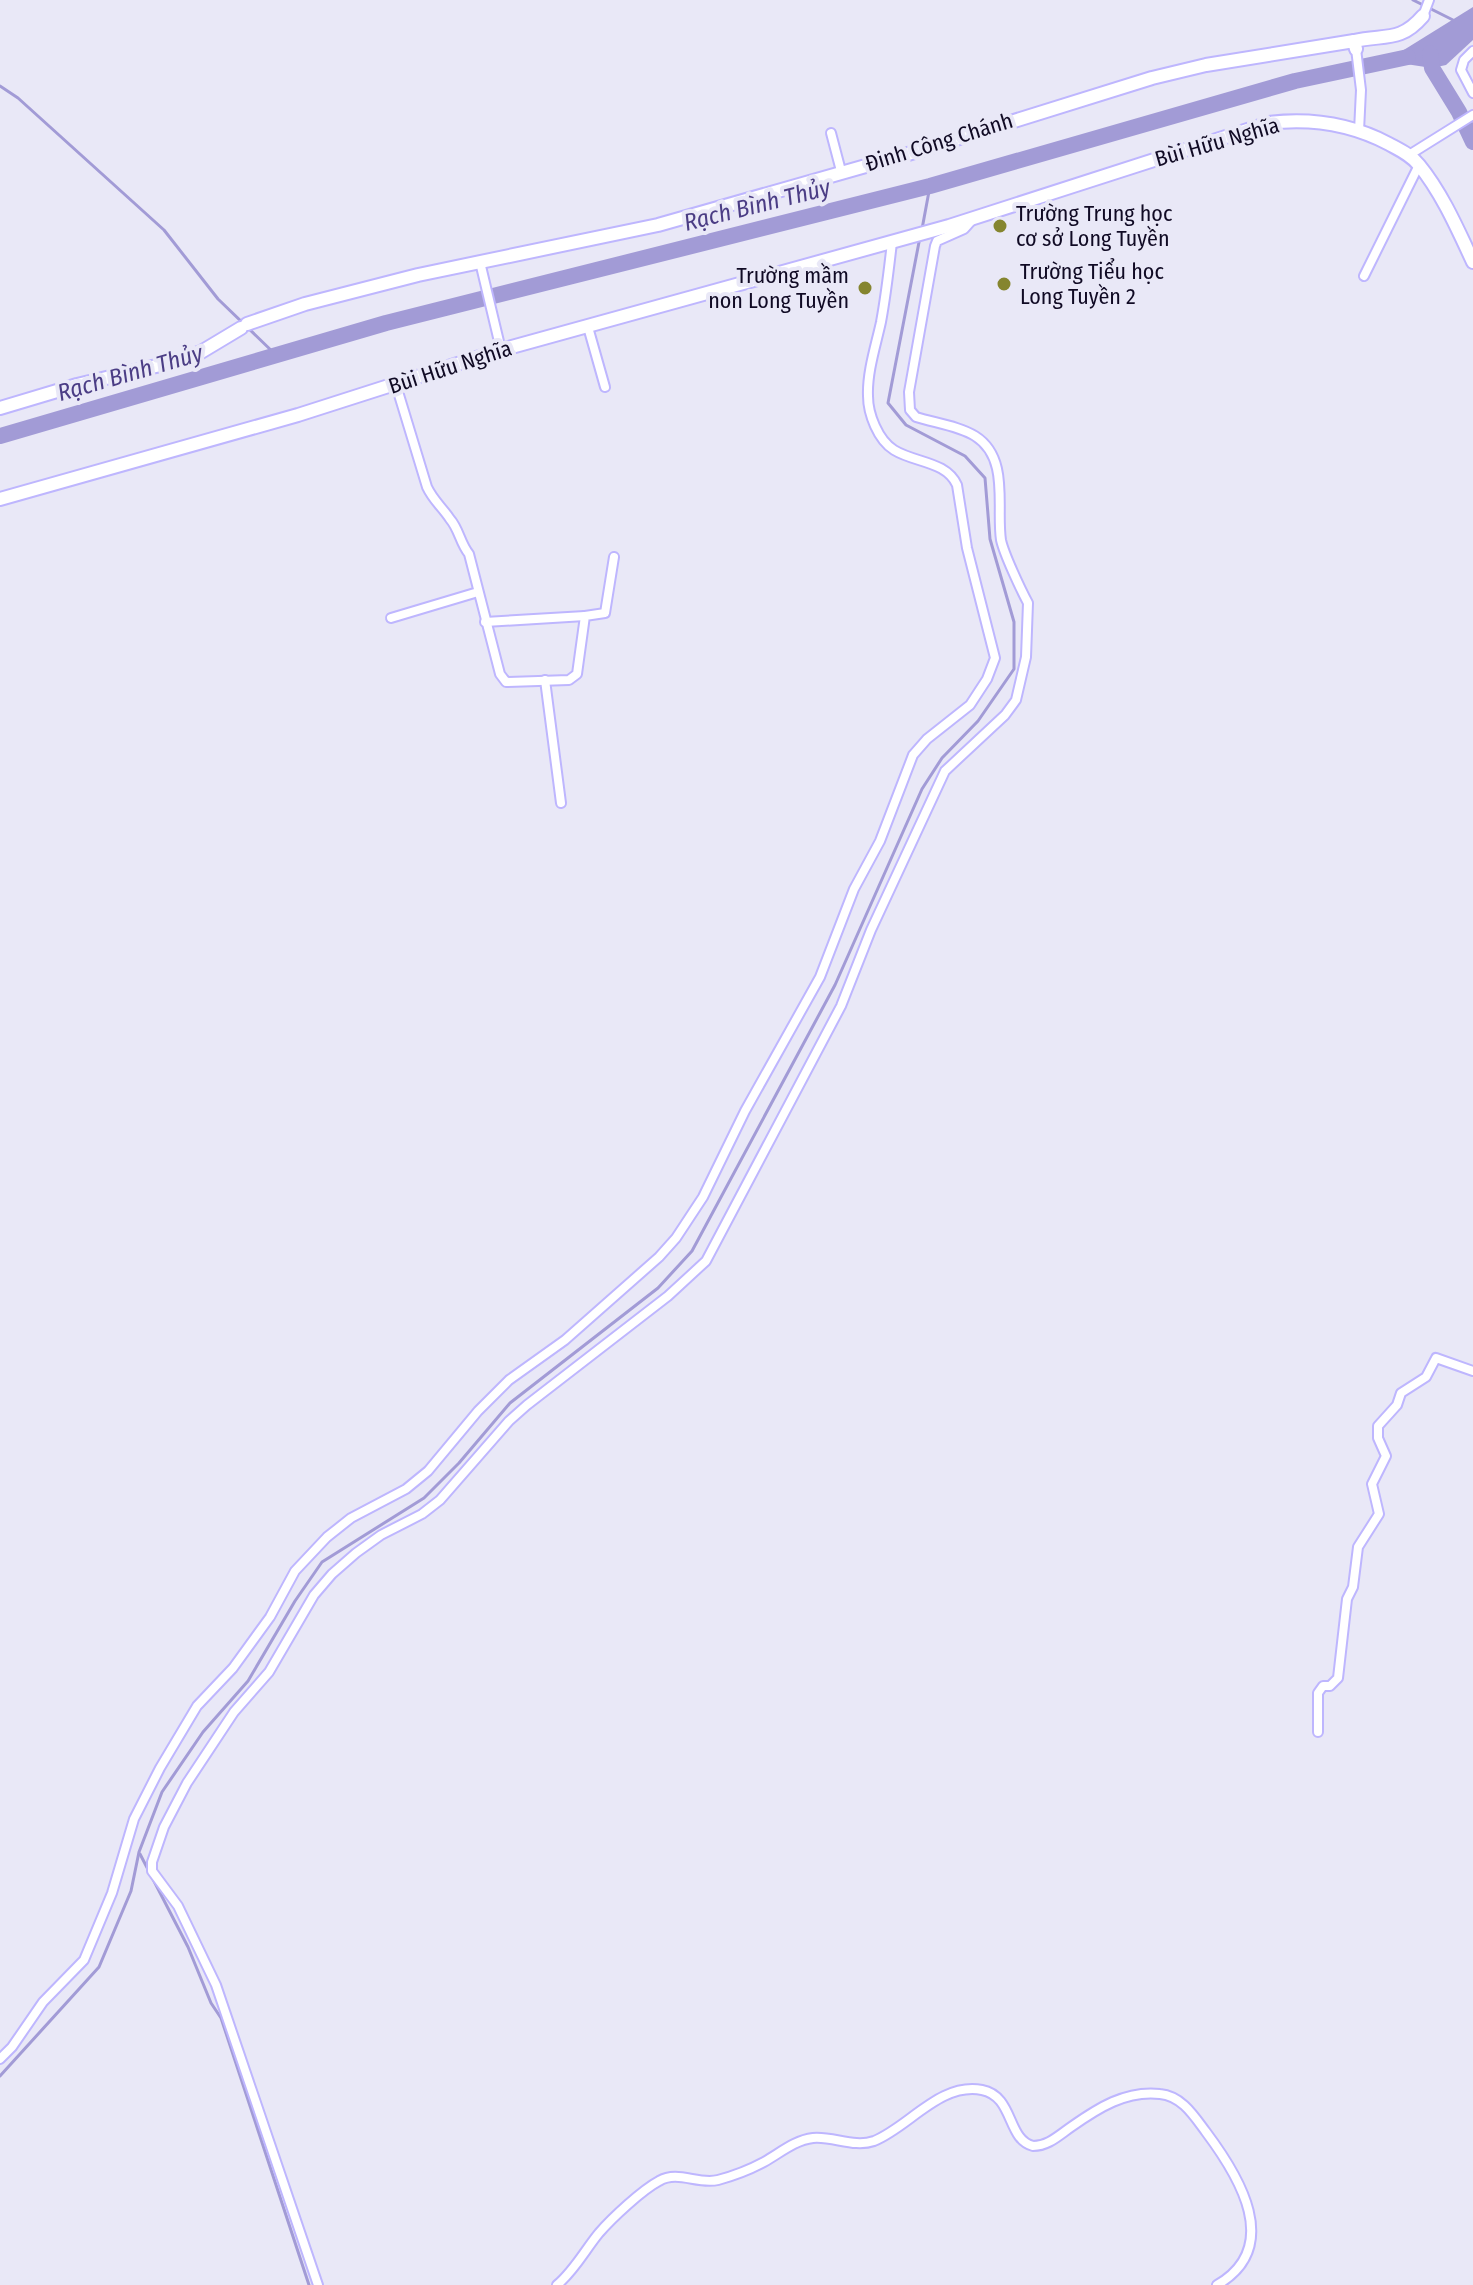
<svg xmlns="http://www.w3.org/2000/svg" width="1473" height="2285" viewBox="0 0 1473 2285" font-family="'Fira Sans Condensed',sans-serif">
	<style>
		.water { fill: #a29bd6 }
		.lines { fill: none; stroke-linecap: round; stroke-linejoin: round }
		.stream { stroke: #a29bd6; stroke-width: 3 }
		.river { stroke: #a29bd6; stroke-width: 16 }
		.street-casing { stroke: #beb6fe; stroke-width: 12 }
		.secondary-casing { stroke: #beb6fe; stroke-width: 16 }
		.street { stroke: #fff; stroke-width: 8 }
		.secondary { stroke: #fff; stroke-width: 12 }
		.poi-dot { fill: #85852f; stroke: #e9e8f7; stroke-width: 3 }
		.labels { text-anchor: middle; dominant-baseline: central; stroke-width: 8; stroke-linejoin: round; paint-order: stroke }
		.street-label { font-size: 22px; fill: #100a24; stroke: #e9e8f7 }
		.poi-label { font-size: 22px; fill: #100a24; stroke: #e9e8f7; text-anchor: start }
		.water-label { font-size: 24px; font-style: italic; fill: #4b3d85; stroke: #e9e8f7 }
	</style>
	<rect width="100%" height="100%" fill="#e9e8f7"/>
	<path class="water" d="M1473,7V40L1446,65L1432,68L1386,61Z"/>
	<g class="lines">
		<g class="stream">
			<path d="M1413,0L1453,20"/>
			<path d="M0,86L18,98L164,230L218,299L276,355"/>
			<path d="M922,229L930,186"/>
			<path d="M140,1854L188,1947L211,2003L221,2018L309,2285"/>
			<path d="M0,2076L99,1967L131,1891L139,1852L162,1792L203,1732L248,1681L295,1601L322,1562L424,1498L459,1463L510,1403L658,1288L692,1251L835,985L922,789L942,758L978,721L1014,669V622L990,539L985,478L965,456L906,425L888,403L920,237"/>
		</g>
		<g class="river">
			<path d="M1430,53L1432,68L1459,112L1473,142"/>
			<path d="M0,436L386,323L930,186L1295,81L1408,57"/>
		</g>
		<defs>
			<g id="street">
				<path d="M1423,16L1429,0"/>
				<path d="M1356,49L1361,90L1359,131"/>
				<path d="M1473,51L1464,60L1461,70L1473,93"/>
				<path d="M831,133L841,171"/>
				<path d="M1409,155L1473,115"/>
				<path d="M480,262L501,350"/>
				<path d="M1364,276L1419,165"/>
				<path d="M588,327L605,387"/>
				<path d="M396,385L427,487C433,500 442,507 450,519C459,529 460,543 469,554L500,674L506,682L569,680L577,674L585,616L605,613L614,557"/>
				<path d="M391,618L478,592"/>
				<path d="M485,622L585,616"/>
				<path d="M545,680L561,803"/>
				<path d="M1318,1732V1693L1323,1686H1330L1338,1678L1347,1599L1353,1587L1358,1547L1379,1514L1372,1484L1386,1456L1378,1438V1426L1397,1405L1401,1393L1426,1377L1436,1358L1473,1371"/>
				<path d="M0,2059L12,2047L43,2002L84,1960L112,1893L134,1819L160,1768L197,1706L233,1668L270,1617L295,1571L327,1537L351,1518L406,1489L428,1471L478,1411L509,1380L565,1340L659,1257L676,1238L703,1197L745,1111L820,977L854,889L880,841L913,755L927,739L970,705L987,679L995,658L967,548L957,485C946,461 915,463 894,450C878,440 868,414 868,396C867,372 876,345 881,322C886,295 889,269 892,242"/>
				<path d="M318,2285L216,1985L178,1906L152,1871V1862L164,1827L187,1783L234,1712L269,1672L314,1595L332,1574L356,1553L381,1535L422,1514L440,1500L509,1421L527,1405L668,1296L706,1261L841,1006L871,930L945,771L1005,715L1016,700L1026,657L1028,603C1021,590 1004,554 1001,540C996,507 1010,458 975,436C959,426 935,423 916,417L910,410L909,392L935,246L937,241L964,229L973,219"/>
				<path d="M557,2285C574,2271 585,2250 599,2233C612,2218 642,2190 659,2181C678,2170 698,2185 718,2180C733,2176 751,2169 764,2162C780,2153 795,2140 813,2138C833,2136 854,2148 874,2141C909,2127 940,2082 982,2090C1014,2096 1007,2140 1033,2146C1048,2146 1058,2136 1071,2127C1098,2108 1126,2090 1160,2094C1182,2096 1194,2116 1206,2132C1239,2176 1283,2247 1217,2285"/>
			</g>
			<g id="secondary">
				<path d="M1354,41C1384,34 1400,43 1423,16"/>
				<path d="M247,324L305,304L418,275L658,225L908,154L1152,78L1206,65L1354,41L1356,49"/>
				<path d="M0,408L77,385L177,361L201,352L241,328"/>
				<path d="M0,499L298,415L501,350L949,226L1269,123C1311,118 1351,124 1389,144C1400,150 1411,155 1419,165C1442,193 1458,230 1473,262"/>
			</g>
		</defs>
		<use href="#street" class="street-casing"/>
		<use href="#secondary" class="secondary-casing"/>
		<use href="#street" class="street"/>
		<use href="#secondary" class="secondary"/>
	</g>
	<g class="poi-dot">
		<circle cx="1000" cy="226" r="8"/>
		<circle cx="1004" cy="284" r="8"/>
		<circle cx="865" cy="288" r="8"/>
	</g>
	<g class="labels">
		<g class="street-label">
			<text transform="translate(939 142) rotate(-17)">Đinh Công Chánh</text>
			<text transform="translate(1217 142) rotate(-16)">Bùi Hữu Nghĩa</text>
			<text transform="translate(450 367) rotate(-18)">Bùi Hữu Nghĩa</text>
		</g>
		<g class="poi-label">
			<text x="1016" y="213">Trường Trung học<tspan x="1016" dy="25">cơ sở Long Tuyền</tspan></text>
			<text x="1020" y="271">Trường Tiểu học<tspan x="1020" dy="25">Long Tuyền 2</tspan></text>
			<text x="849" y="275" text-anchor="end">Trường mầm<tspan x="849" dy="25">non Long Tuyền</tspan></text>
		</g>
		<g class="water-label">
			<text transform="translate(757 205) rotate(-14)">Rạch Bình Thủy</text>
			<text transform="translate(130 373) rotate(-16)">Rạch Bình Thủy</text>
		</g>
	</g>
</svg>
